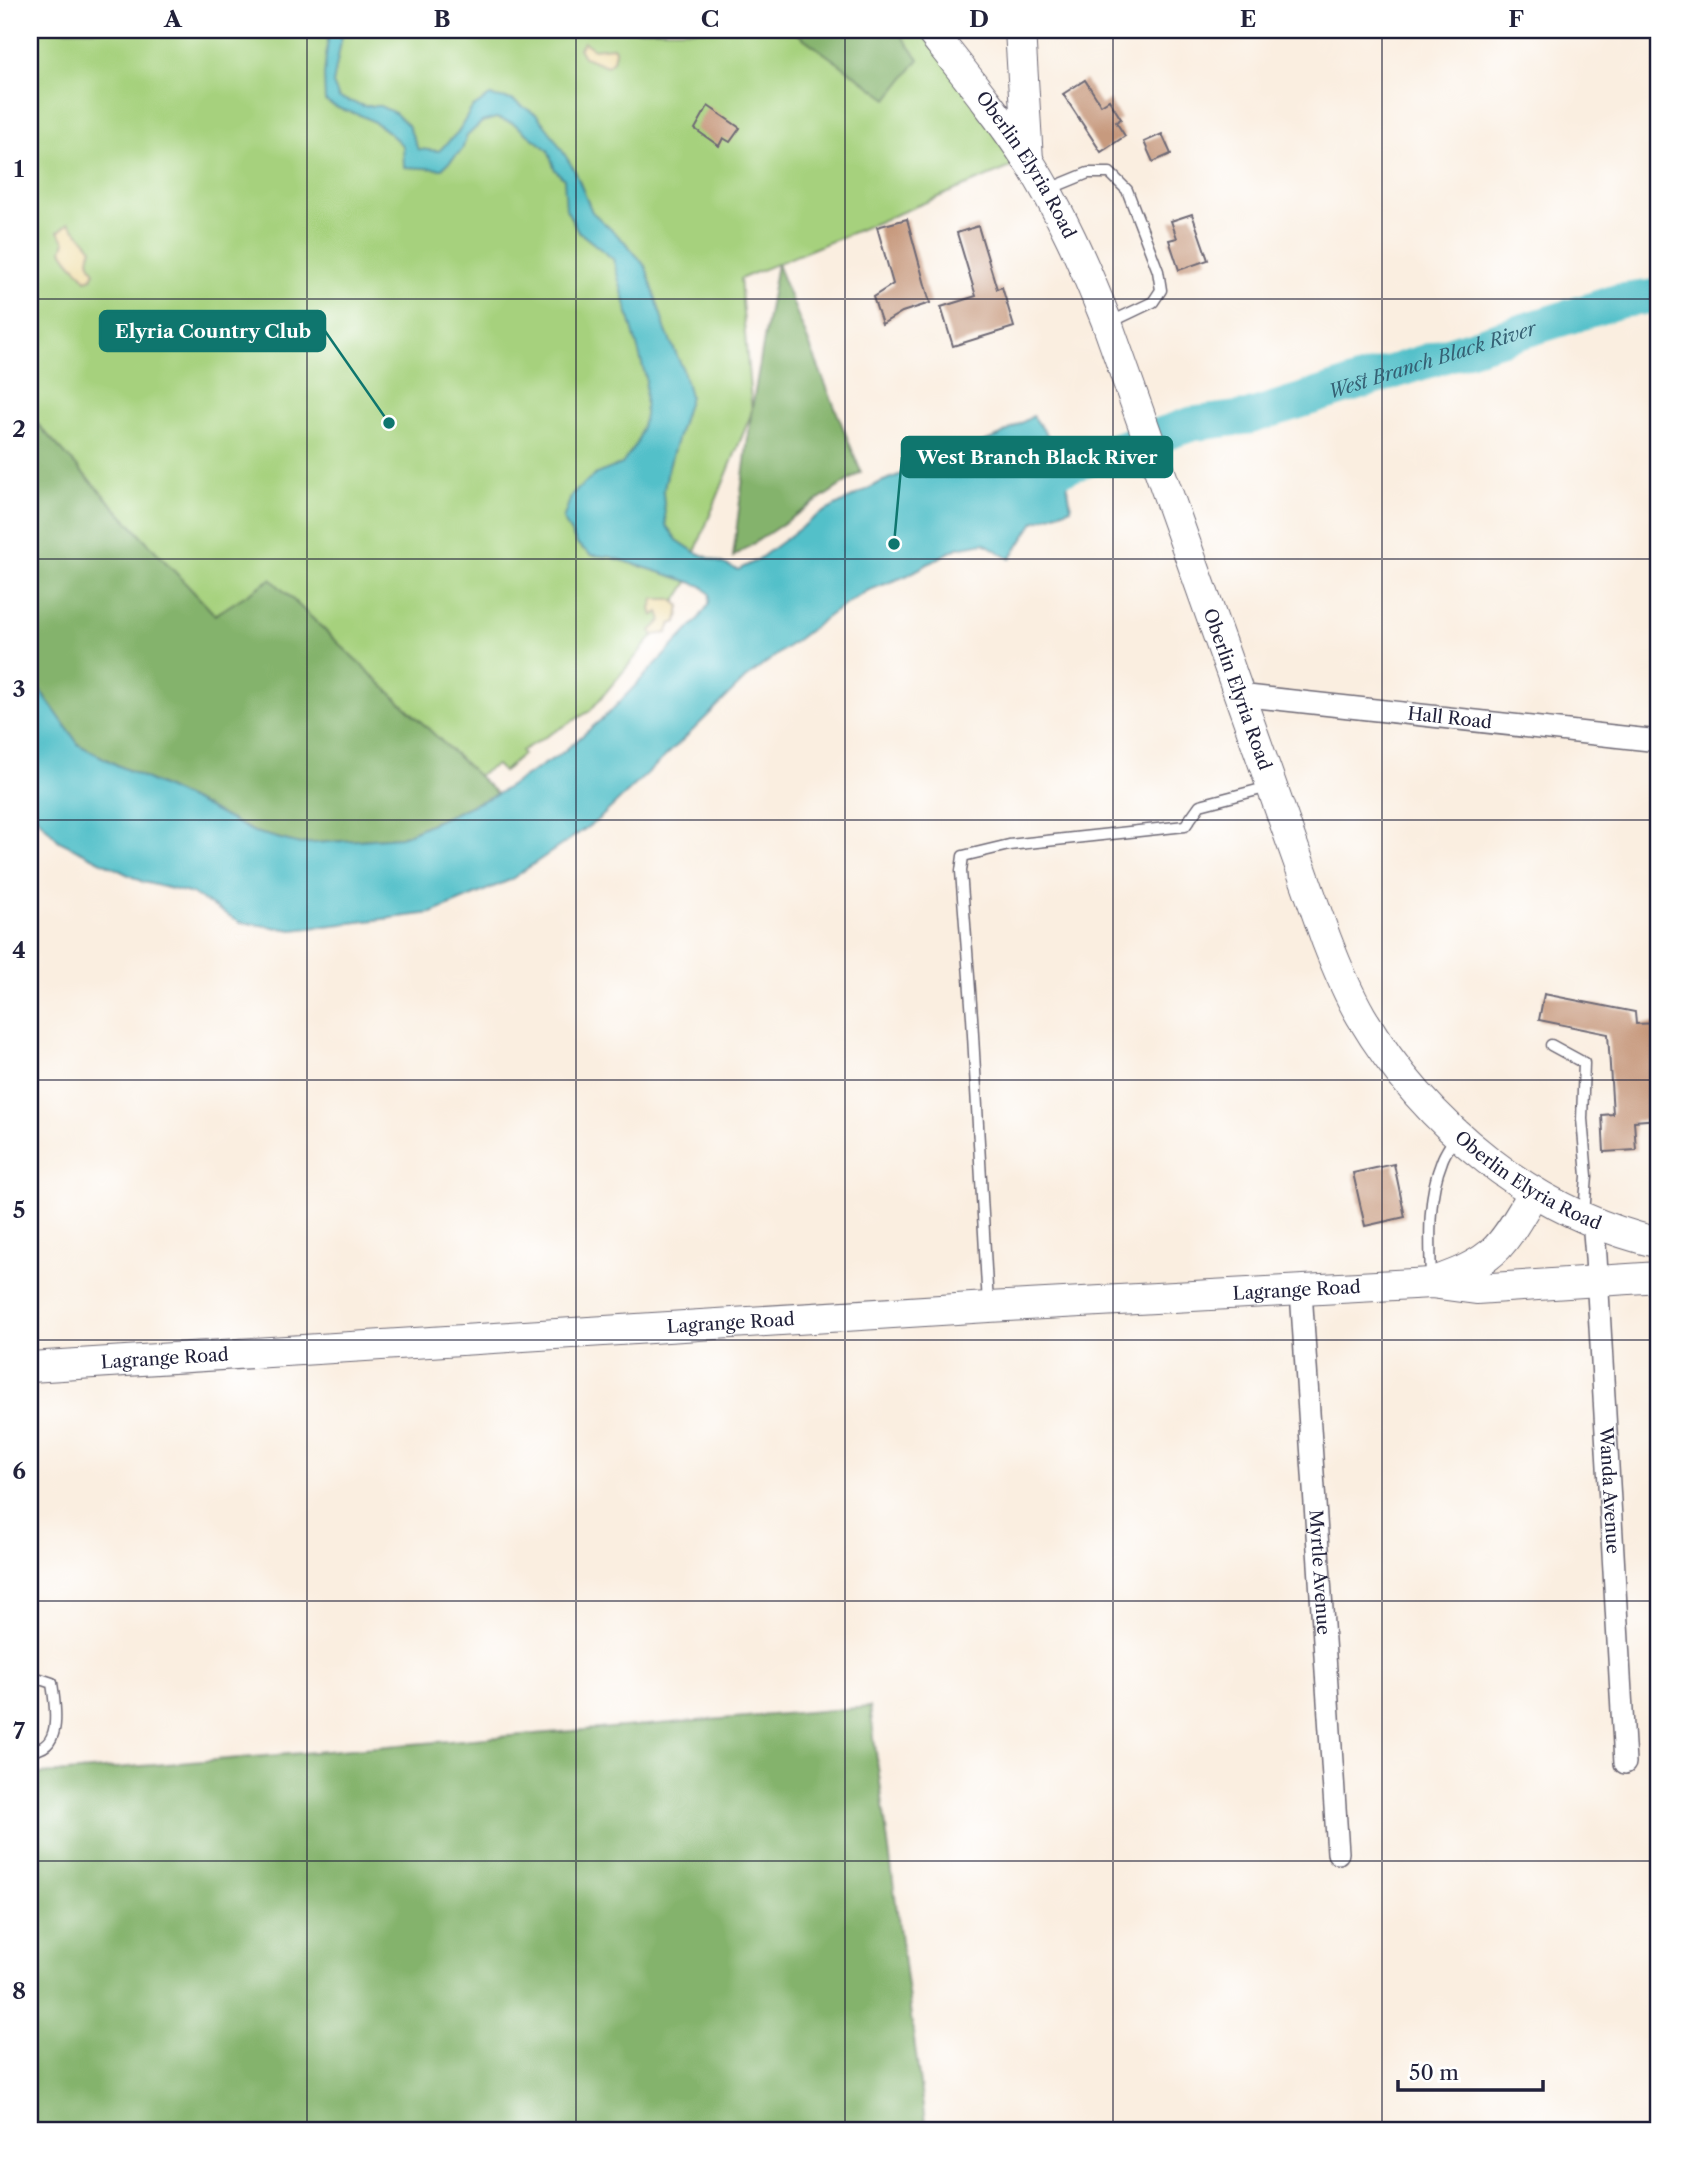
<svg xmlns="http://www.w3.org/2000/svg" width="1689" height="2160" viewBox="0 0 1689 2160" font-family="'Libre Caslon Text',serif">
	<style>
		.green { fill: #a6d17d; stroke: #647a5c; stroke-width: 2 }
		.forest { fill: #84b36c; stroke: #536a54; stroke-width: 2 }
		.sand { fill: #eeda9e; stroke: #887e6c; stroke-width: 2 }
		.water { fill: #52c0c9; stroke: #3a7182; stroke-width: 2 }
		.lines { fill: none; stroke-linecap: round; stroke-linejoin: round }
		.river { stroke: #52c0c9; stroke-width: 35 }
		.building { fill: #c79a7e }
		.lane-casing { stroke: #6e6975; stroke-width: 13 }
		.street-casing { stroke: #6e6975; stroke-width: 24 }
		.secondary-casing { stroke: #6e6975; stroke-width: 32 }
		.lane { stroke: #fff; stroke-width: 10 }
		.street { stroke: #fff; stroke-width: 21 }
		.secondary { stroke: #fff; stroke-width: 30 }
		.grid { fill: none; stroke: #22223b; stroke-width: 2; stroke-opacity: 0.55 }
		.labels { text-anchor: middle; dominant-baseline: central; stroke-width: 7; stroke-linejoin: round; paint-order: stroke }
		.street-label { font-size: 18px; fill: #22223b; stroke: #fff }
		.water-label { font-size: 19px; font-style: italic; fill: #356174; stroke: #fff }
		.leader { fill: none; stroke: #0f766e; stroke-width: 2.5 }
		.callout-dot { fill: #0f766e; stroke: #fff; stroke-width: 2.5 }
		.callout { fill: #0f766e; stroke: #0f766e; stroke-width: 2.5 }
		.callout-label { font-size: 19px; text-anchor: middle; font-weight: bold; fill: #fff }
		.neatline { fill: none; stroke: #22223b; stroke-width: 2.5 }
		.grid-label { font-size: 23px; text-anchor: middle; font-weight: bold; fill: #22223b }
	</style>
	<rect width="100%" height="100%" fill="#fff"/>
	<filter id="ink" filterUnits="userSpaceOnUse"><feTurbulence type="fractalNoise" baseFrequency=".0143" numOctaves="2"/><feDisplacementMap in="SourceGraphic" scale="14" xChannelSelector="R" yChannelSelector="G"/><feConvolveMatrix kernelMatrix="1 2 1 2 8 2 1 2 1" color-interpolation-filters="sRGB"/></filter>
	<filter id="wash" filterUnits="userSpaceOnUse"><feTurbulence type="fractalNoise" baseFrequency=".00686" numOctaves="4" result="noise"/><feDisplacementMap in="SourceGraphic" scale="28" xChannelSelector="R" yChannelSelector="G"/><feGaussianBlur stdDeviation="1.57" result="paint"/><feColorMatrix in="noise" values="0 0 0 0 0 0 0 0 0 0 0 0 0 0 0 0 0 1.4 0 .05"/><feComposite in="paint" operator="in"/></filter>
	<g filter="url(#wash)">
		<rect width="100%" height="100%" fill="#faeee0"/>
		<path class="green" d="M30,30H930L1028,160L740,279L752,412L695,552L688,582L654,635L590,711L521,751L523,754L503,772L496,765L414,812L30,432Z"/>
		<g class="forest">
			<path d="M792,30H897L919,59L888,99Z"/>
			<path d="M777,264L861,472L733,557L751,414Z"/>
			<path d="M30,416L215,615L271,579L497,794L401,837L300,844L254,832L198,803L115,764L79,745L30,676Z"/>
			<path d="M870,1707L926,2130H30V1775Z"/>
		</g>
		<g class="sand">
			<path d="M584,42L594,49L613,47L615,50C614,57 614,62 607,66L584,57L579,48Z"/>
			<path d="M69,223C75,231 89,243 92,249C87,259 89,263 95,272L92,278L86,280C78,268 68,263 62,250L65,242L58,232Z"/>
			<path d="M654,599H671L680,606L677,622L671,624L667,633L654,635L651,631L662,620L659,612L653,616L651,609Z"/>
		</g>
		<path class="water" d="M329,30H343L333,84L339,98L364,106H380L395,113L408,125L418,149L439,151L458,132L472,108L490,96L512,100L537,115L553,136L575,171L592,212L627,244L646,267L666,331L682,367L690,396L669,466L663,493L666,525L677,540L695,552L738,570L756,561L818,515L881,482L999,436L1033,416L1063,456L1071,508L1034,522L1010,559L984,543L957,548L906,576L867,591L831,614L746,678L689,734L598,820L510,880L432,913L293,930L239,922L193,894L143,882L59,841L30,810V676L79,745L115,764L198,803L254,832L300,844L401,837L497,794L562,753L610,712L696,622L709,604L710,594L702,586L678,578L611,557L591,555L577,544L563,519L572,494L596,474L622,464L637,443L645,416L646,378L613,259L578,231L566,209L564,179L555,170L548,150L513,123L496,118L482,122L467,136L462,150L442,169L404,167L403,146C391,134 378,122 362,116C349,111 337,110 325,101L324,75Z"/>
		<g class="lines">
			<path class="river" id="s1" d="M1021,482L1192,424L1249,417L1619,301L1659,296"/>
		</g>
		<g id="blocks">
			<g class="building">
				<path d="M1085,80L1101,105L1109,100L1121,119L1116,122L1125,136L1101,152L1063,94Z"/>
				<path d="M708,106L740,128L730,142L723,138L719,146L695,129Z"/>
				<path d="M1162,134L1171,154L1153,162L1144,142Z"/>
				<path d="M1192,214L1208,260L1179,270L1169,240L1177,238L1171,221Z"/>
				<path d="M907,219L930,303L902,312L882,324L873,297L893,284L877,227Z"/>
				<path d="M978,226L997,289L1002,287L1014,327L953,346L941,307L976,296L957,233Z"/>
				<path d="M1544,994L1635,1012L1636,1024L1659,1023V1119L1634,1121L1636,1150L1604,1152L1602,1115L1613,1114L1608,1034L1539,1020Z"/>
				<path d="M1394,1164L1405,1217L1365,1226L1353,1173Z"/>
			</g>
		</g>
	</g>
	<g filter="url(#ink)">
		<use href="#blocks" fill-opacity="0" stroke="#6e6975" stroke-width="2"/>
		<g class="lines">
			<defs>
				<g id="lane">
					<path d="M1049,189L1088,173H1110L1127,190L1158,271L1161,290L1153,302L1109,323"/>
					<path d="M1551,1045L1584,1063L1582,1119L1587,1176L1584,1214"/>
					<path d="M1431,1280C1430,1241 1427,1198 1442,1161C1445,1152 1451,1145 1455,1137"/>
					<path d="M988,1305L972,1017L961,871L963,856L1009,845L1185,826L1200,805L1269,787"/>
					<path d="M30,1679H40L52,1683C55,1705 64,1750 30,1750"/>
				</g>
				<g id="street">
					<path id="s2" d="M1239,695L1659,741"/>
					<path id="s3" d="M1593,1220L1596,1257L1625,1763"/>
					<path id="s4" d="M1301,1291L1338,1853"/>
				</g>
				<g id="secondary">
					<path id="s5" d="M930,30C964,73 999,116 1029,162C1061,212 1084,265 1106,320L1326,939C1336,965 1347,992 1361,1016C1426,1126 1534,1214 1659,1243"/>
					<path d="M1020,30L1028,160"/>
					<path d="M1434,1282C1453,1275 1473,1268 1489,1255C1506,1243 1523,1210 1534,1192"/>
					<path id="s6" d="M30,1367L988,1307L1431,1283L1476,1289L1659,1277"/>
				</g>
			</defs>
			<use href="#lane" class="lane-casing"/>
			<use href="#street" class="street-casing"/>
			<use href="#secondary" class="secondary-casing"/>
			<use href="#lane" class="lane"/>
			<use href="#street" class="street"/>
			<use href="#secondary" class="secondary"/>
		</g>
	</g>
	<path class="grid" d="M307,30V2130M576,30V2130M845,30V2130M1113,30V2130M1382,30V2130M30,299H1659M30,559H1659M30,820H1659M30,1080H1659M30,1340H1659M30,1601H1659M30,1861H1659"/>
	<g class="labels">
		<g class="street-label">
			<text stroke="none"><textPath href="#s5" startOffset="166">Oberlin Elyria Road</textPath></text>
			<text stroke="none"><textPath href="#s5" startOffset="733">Oberlin Elyria Road</textPath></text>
			<text stroke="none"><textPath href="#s2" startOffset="212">Hall Road</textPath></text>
			<text stroke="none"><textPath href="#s5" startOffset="1321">Oberlin Elyria Road</textPath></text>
			<text stroke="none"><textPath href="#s6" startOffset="1269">Lagrange Road</textPath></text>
			<text stroke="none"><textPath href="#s6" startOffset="702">Lagrange Road</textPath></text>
			<text stroke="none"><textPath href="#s6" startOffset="135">Lagrange Road</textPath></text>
			<text stroke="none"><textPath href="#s3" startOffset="271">Wanda Avenue</textPath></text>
			<text stroke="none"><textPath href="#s4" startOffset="282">Myrtle Avenue</textPath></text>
		</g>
		<g class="water-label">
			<text stroke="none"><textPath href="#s1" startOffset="430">West Branch Black River</textPath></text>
		</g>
	</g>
	<path class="leader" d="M389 423L325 331M894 544L902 457"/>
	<g class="callout-dot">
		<circle cx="389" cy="423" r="7"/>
		<circle cx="894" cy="544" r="7"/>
	</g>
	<g class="callout">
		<rect x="100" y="311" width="225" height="40" rx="7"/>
		<rect x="902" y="437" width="270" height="40" rx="7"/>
	</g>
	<g class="callout-label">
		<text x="213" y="338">Elyria Country Club</text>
		<text x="1037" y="464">West Branch Black River</text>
	</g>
	<rect width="1689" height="2160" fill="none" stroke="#fff" stroke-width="77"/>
	<path d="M1398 2080v10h145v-10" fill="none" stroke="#22223b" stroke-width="3.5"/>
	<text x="1409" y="2080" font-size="21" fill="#22223b" stroke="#ffffff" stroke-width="5" paint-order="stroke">50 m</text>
	<rect x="38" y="38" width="1612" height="2084" class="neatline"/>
	<g class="grid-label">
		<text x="173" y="27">A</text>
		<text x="442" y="27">B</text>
		<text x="710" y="27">C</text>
		<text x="979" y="27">D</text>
		<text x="1248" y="27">E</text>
		<text x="1516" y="27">F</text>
		<text x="19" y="177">1</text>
		<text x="19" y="437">2</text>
		<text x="19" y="697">3</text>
		<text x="19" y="958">4</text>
		<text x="19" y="1218">5</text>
		<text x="19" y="1479">6</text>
		<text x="19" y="1739">7</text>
		<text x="19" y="1999">8</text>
	</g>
</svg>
